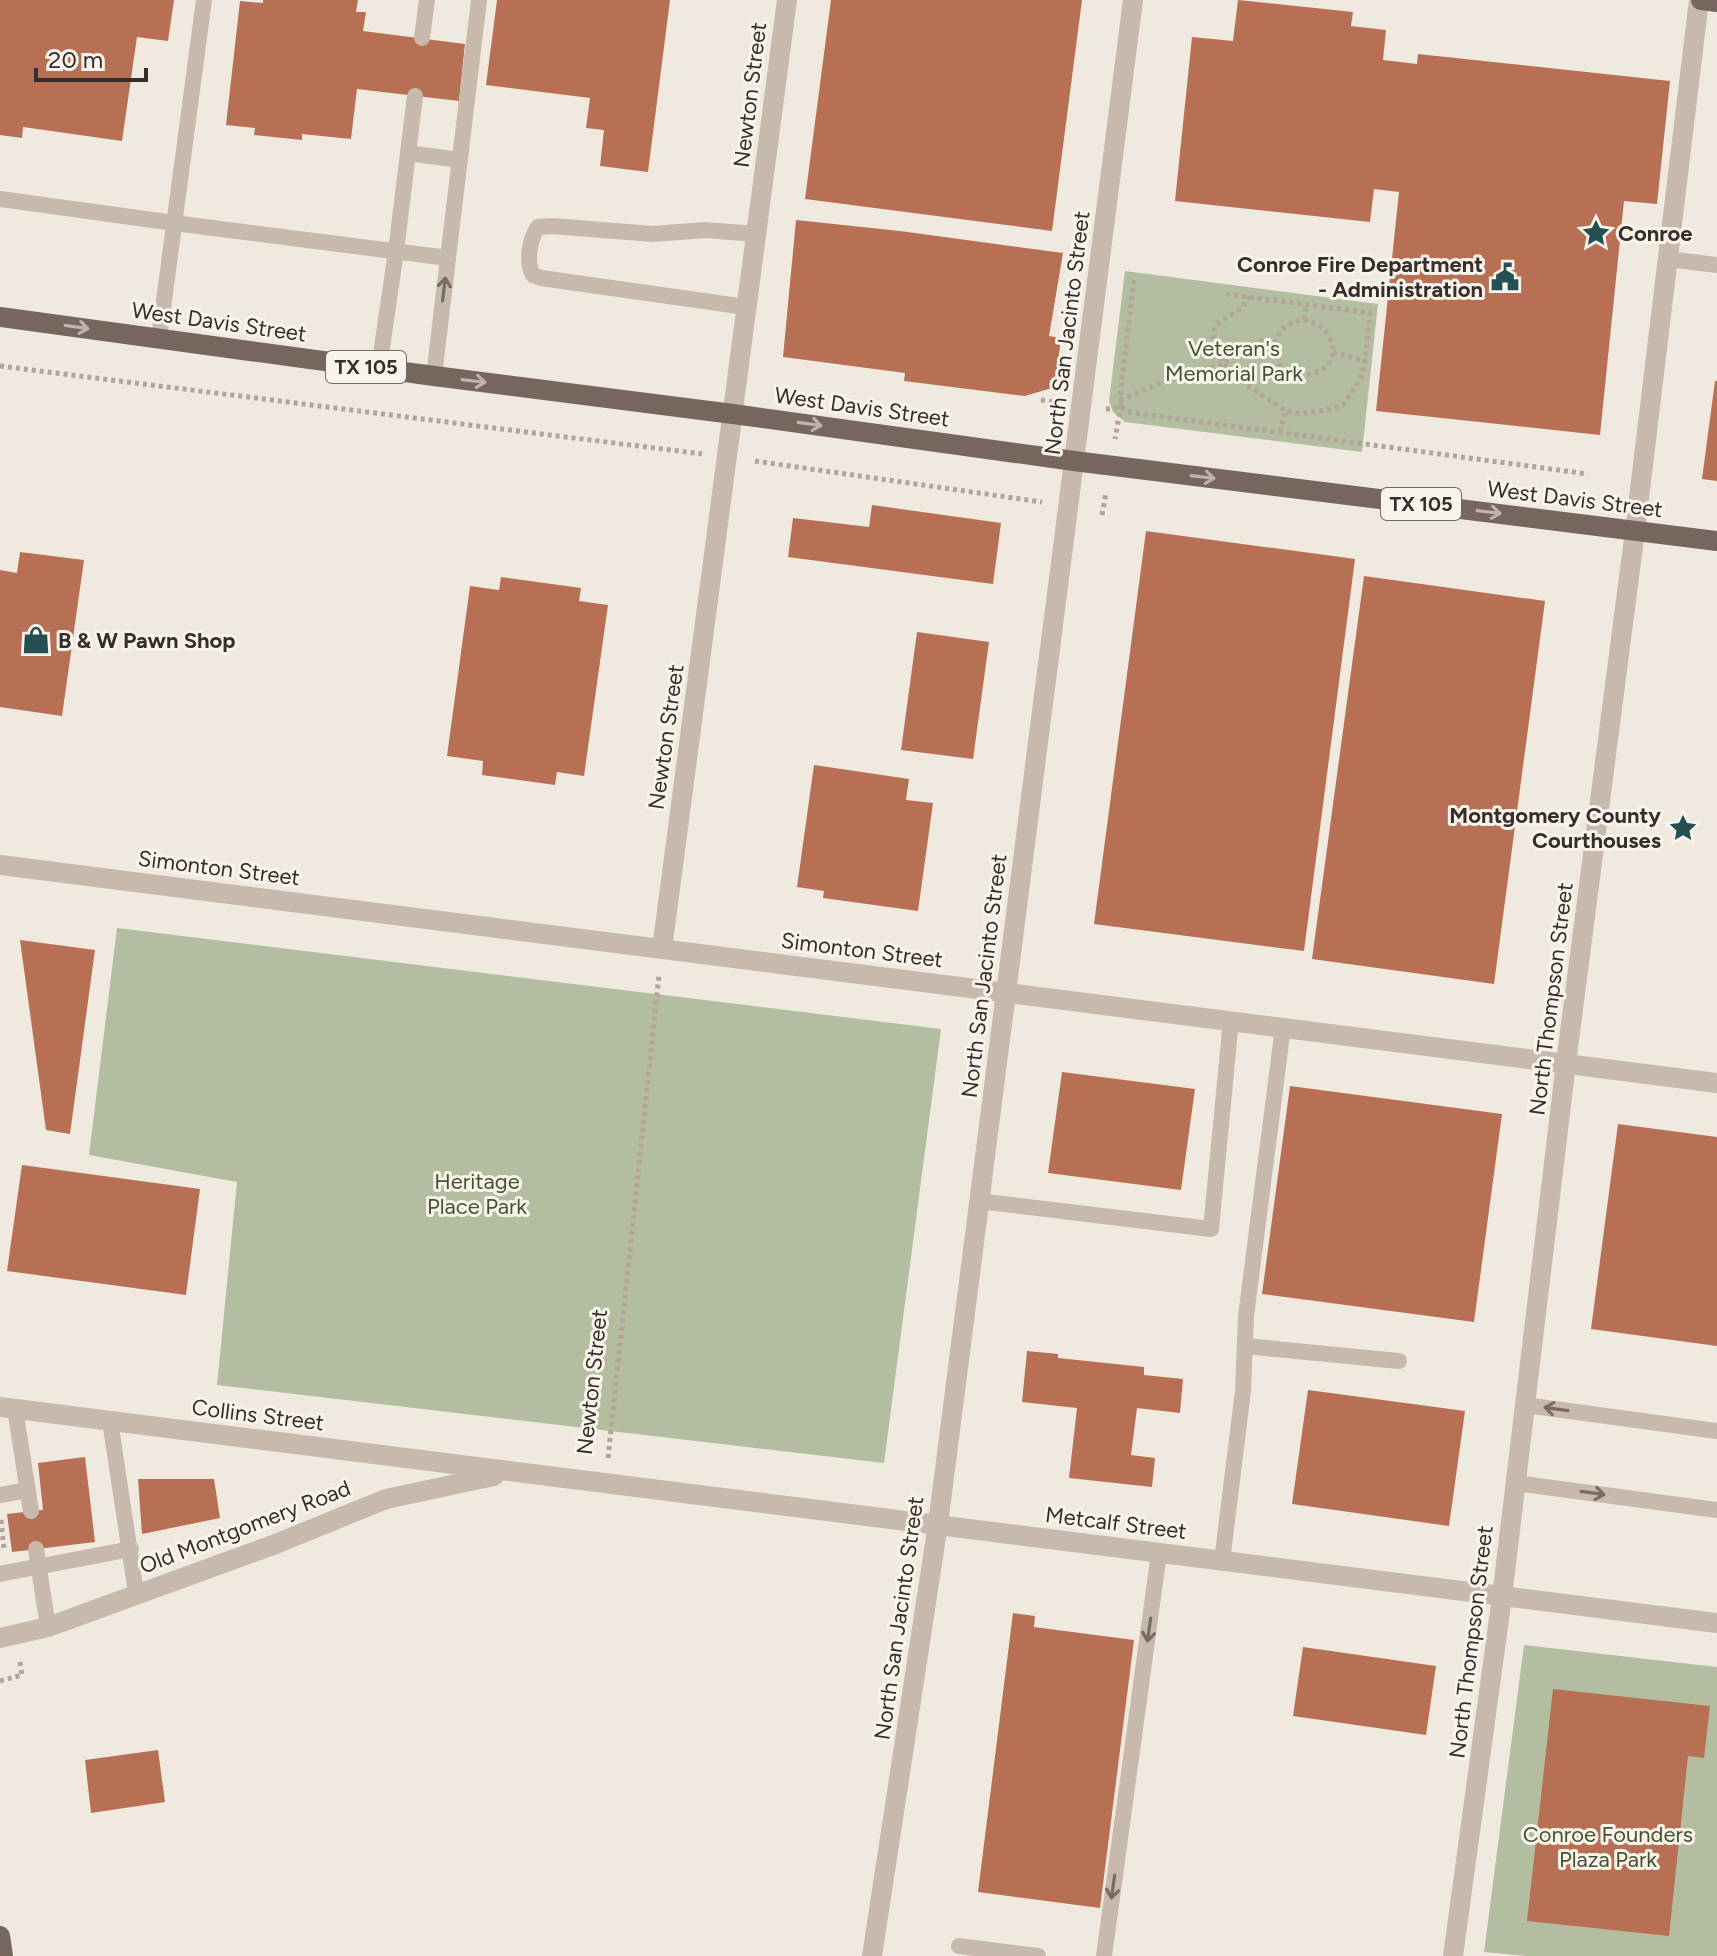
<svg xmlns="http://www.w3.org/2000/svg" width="1717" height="1956" viewBox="0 0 1717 1956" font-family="Figtree,sans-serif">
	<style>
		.green { fill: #b3bea1 }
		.building { fill: #b87055 }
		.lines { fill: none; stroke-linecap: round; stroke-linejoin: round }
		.path { stroke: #b3a497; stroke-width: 5; stroke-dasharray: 4 4; stroke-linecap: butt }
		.lane { stroke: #c7b9ac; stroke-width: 16 }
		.street { stroke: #c7b9ac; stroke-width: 20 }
		.primary { stroke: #76665d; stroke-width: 20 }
		.oneway { stroke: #776d64 }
		.oneway2 { stroke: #beb4ab }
		.labels { text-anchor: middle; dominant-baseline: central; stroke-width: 6; stroke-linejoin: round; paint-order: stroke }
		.shield { fill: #f8f3eb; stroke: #706964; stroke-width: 2 }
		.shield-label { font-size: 20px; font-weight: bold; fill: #362e2a }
		.street-label { font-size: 22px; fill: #362e2a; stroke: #f8f3eb }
		.poi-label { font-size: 22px; font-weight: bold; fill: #362e2a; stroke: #f8f3eb; text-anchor: start }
		.park-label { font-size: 22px; fill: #455231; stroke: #f8f3eb }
	</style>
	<rect width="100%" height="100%" fill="#f0e9df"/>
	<g class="green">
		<path d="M1125,271L1378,304L1362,452L1125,422L1113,412L1109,401Z"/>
		<path d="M117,928L941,1029L884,1463L217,1385L237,1182L89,1155Z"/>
		<path d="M1524,1645L1717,1667V1956H1526L1484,1952Z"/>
	</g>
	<g class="building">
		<path d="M0,0H174L168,41L137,37L122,141L23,127L22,138L0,135Z"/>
		<path d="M263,0H358L356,12H366L363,31L465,44L459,101L357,89L351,139L302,134V140L254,135L255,128L226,125L240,1L263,3Z"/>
		<path d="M497,0H670L648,172L600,166L604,130L586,128L590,98L486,85Z"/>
		<path d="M831,0H1082L1052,231L805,199Z"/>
		<path d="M1238,0L1353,12L1351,26L1386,30L1383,60L1417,64L1418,54L1670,81L1657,204L1624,201L1600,435L1376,411L1399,192L1374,189L1370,222L1175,201L1192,37L1233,41Z"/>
		<path d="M796,220L900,231L1063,253L1049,336L1061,338L1055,387L1025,396L904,381L905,373L783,357Z"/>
		<path d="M1715,381H1717V481L1702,479Z"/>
		<path d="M872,505L1001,523L993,584L788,557L793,518L869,527Z"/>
		<path d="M1146,531L1355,559L1304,951L1094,924Z"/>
		<path d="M20,552L84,560L62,716L0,707V570L17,573Z"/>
		<path d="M1364,576L1545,601L1494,984L1312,959Z"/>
		<path d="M501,577L581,588L579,601L608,605L584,776L557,772L555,785L482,775L483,761L447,756L470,586L499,590Z"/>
		<path d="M917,632L989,642L973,759L901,750Z"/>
		<path d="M814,765L909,779L906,800L933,803L918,911L823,898L824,891L797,887Z"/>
		<path d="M20,940L95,950L70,1134L46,1130Z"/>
		<path d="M1062,1072L1195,1089L1181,1190L1048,1173Z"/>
		<path d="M1290,1086L1502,1114L1474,1322L1262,1294Z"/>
		<path d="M1618,1124L1717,1137V1346L1591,1329Z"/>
		<path d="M22,1165L200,1189L186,1295L7,1271Z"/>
		<path d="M1027,1351L1058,1354V1358L1144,1367V1375L1183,1379L1180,1413L1137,1408L1131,1455L1155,1458L1152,1487L1069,1478L1077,1408L1022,1402Z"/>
		<path d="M1308,1390L1465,1411L1449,1526L1292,1504Z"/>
		<path d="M85,1457L95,1542L12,1552L7,1514L43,1510L38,1463Z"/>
		<path d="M138,1479H214L220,1518L142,1534Z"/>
		<path d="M1013,1613L1035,1616L1034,1627L1134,1640L1100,1908L978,1892Z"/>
		<path d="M1303,1647L1436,1666L1426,1735L1293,1716Z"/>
		<path d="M1553,1689L1710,1706L1704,1758L1688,1756L1669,1936L1527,1921Z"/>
		<path d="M158,1750L165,1802L91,1813L85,1760Z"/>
	</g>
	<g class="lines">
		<g class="path">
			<path d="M1134,280L1120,395L1121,405L1127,412L1588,474"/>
			<path d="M1226,294L1370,313L1365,361L1361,378L1350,395L1343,405L1330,409L1301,414L1286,411L1228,372L1213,344L1214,330L1217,324L1243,307L1248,296"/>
			<path d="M1304,320C1316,323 1324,326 1329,337C1349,375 1281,391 1276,354C1273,334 1285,321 1304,320Z"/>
			<path d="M1304,320L1306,304"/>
			<path d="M1333,352L1365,361"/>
			<path d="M0,366L702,454"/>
			<path d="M1041,400L1053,402"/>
			<path d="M1120,400L1161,383L1223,364L1252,345L1261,341L1276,342"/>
			<path d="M1106,409H1114L1121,405L1115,439"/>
			<path d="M1280,432L1286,411"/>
			<path d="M755,461L1042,502"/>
			<path d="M1102,515L1106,492"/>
			<path d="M608,1458L659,975"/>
			<path d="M1,1520L4,1549"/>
			<path d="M0,1681L22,1675L20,1662"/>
		</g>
		<g class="lane">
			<path d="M422,38L427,0"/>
			<path d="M408,153L460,160"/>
			<path d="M0,199L174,223L448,258L479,0"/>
			<path d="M1668,259L1717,265"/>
			<path d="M746,307L541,278L533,275C526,262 529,240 538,227L552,226L653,234L705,230L756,234"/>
			<path d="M159,338L204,0"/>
			<path d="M379,368L396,251L415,96"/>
			<path d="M434,376L448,258"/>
			<path d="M979,1201L1211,1229L1231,1020"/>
			<path d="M1245,1346L1399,1361"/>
			<path d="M1525,1405L1717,1431"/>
			<path d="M15,1409L31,1511"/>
			<path d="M110,1421L136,1593"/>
			<path d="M1516,1483L1717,1510"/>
			<path d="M0,1495L28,1490"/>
			<path d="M36,1549L48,1627"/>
			<path d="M1222,1561L1243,1391L1246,1316L1283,1027"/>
			<path d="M0,1574L131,1549"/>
			<path d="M959,1946L1038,1956"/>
			<path d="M1104,1956L1159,1553"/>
		</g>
		<g class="street">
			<path d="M0,865L1717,1083"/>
			<path d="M662,949L787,0"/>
			<path d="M0,1407L1717,1623"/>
			<path d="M0,1638L48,1627L273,1545L386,1499L494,1476"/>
			<path d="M872,1956L938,1524L1133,0"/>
			<path d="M1453,1956L1502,1597L1566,1063L1635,531L1699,0"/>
		</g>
		<g class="primary">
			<path d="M1701,0L1717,2"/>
			<path d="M0,317L434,376L733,414L1074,461L1717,541"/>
			<path d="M0,1936L3,1956"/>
		</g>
	</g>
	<defs><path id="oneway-shaft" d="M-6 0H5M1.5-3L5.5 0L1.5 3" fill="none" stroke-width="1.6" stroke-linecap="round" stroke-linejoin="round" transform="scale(2)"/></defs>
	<g class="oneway">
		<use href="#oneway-shaft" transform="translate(444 289) rotate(-83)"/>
		<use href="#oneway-shaft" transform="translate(1556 1409) rotate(-172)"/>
		<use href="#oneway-shaft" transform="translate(1593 1493) rotate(8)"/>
		<use href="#oneway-shaft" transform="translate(1149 1630) rotate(98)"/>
		<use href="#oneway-shaft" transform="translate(1113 1887) rotate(98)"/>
	</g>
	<g class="oneway2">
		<use href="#oneway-shaft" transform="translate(77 327) rotate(8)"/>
		<use href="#oneway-shaft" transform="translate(474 381) rotate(7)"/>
		<use href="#oneway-shaft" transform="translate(810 424) rotate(8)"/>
		<use href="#oneway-shaft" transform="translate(1203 477) rotate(7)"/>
		<use href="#oneway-shaft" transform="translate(1489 512) rotate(7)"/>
	</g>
	<defs>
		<symbol id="sight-bare" viewBox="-9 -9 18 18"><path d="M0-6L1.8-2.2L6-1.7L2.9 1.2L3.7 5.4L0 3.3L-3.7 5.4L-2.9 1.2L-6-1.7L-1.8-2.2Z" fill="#244f53" stroke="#f8f3eb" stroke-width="2.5" paint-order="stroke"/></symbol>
		<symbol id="civic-bare" viewBox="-9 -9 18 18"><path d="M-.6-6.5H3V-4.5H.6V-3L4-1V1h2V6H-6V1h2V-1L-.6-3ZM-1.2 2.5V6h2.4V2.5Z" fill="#244f53" stroke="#f8f3eb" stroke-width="2.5" paint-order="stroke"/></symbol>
		<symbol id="shop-bare" viewBox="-9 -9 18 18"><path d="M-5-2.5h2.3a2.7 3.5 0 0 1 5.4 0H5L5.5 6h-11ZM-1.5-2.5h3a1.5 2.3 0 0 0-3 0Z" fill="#244f53" stroke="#f8f3eb" stroke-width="2.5" paint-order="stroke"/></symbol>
	</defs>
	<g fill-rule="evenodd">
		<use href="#sight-bare" x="1576" y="213" width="40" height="40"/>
		<use href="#civic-bare" x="1485" y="257" width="40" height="40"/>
		<use href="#shop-bare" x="16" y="620" width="40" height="40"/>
		<use href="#sight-bare" x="1663" y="808" width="40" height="40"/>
	</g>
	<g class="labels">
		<g class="shield">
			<rect x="326" y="351" width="80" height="32" rx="6"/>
			<rect x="1381" y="488" width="80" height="32" rx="6"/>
		</g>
		<g class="shield-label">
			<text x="366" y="367">TX 105</text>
			<text x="1421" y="504">TX 105</text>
		</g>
		<g class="street-label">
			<text transform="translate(750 95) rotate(-83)">Newton Street</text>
			<text transform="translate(219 322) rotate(8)">West Davis Street</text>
			<text transform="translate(1067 333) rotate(-83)">North San Jacinto Street</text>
			<text transform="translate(862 407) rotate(8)">West Davis Street</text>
			<text transform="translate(1575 499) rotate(7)">West Davis Street</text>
			<text transform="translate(666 737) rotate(-82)">Newton Street</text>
			<text transform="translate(219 868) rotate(7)">Simonton Street</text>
			<text transform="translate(862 950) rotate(7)">Simonton Street</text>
			<text transform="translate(984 976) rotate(-83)">North San Jacinto Street</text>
			<text transform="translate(1551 999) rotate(-83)">North Thompson Street</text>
			<text transform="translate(592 1382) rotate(-84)">Newton Street</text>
			<text transform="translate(258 1415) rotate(7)">Collins Street</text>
			<text transform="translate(1116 1523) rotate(7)">Metcalf Street</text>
			<text transform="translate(245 1527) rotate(-21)">Old Montgomery Road</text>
			<text transform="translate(899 1618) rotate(-82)">North San Jacinto Street</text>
			<text transform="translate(1471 1642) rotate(-83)">North Thompson Street</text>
		</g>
		<g class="poi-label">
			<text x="1618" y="233">Conroe</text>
			<text x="1483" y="264" text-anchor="end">Conroe Fire Department<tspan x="1483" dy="25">- Administration</tspan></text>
			<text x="58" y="640">B &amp; W Pawn Shop</text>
			<text x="1661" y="815" text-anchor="end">Montgomery County<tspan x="1661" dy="25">Courthouses</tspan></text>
		</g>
		<g class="park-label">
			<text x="1234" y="348">Veteran's<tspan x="1234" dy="25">Memorial Park</tspan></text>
			<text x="477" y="1181">Heritage<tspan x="477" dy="25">Place Park</tspan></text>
			<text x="1608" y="1834">Conroe Founders<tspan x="1608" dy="25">Plaza Park</tspan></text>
		</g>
	</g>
	<path d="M36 68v12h110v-12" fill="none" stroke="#362e2a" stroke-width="4"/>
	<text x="48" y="68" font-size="24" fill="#362e2a" stroke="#f8f3eb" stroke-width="6" paint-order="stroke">20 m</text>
</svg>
